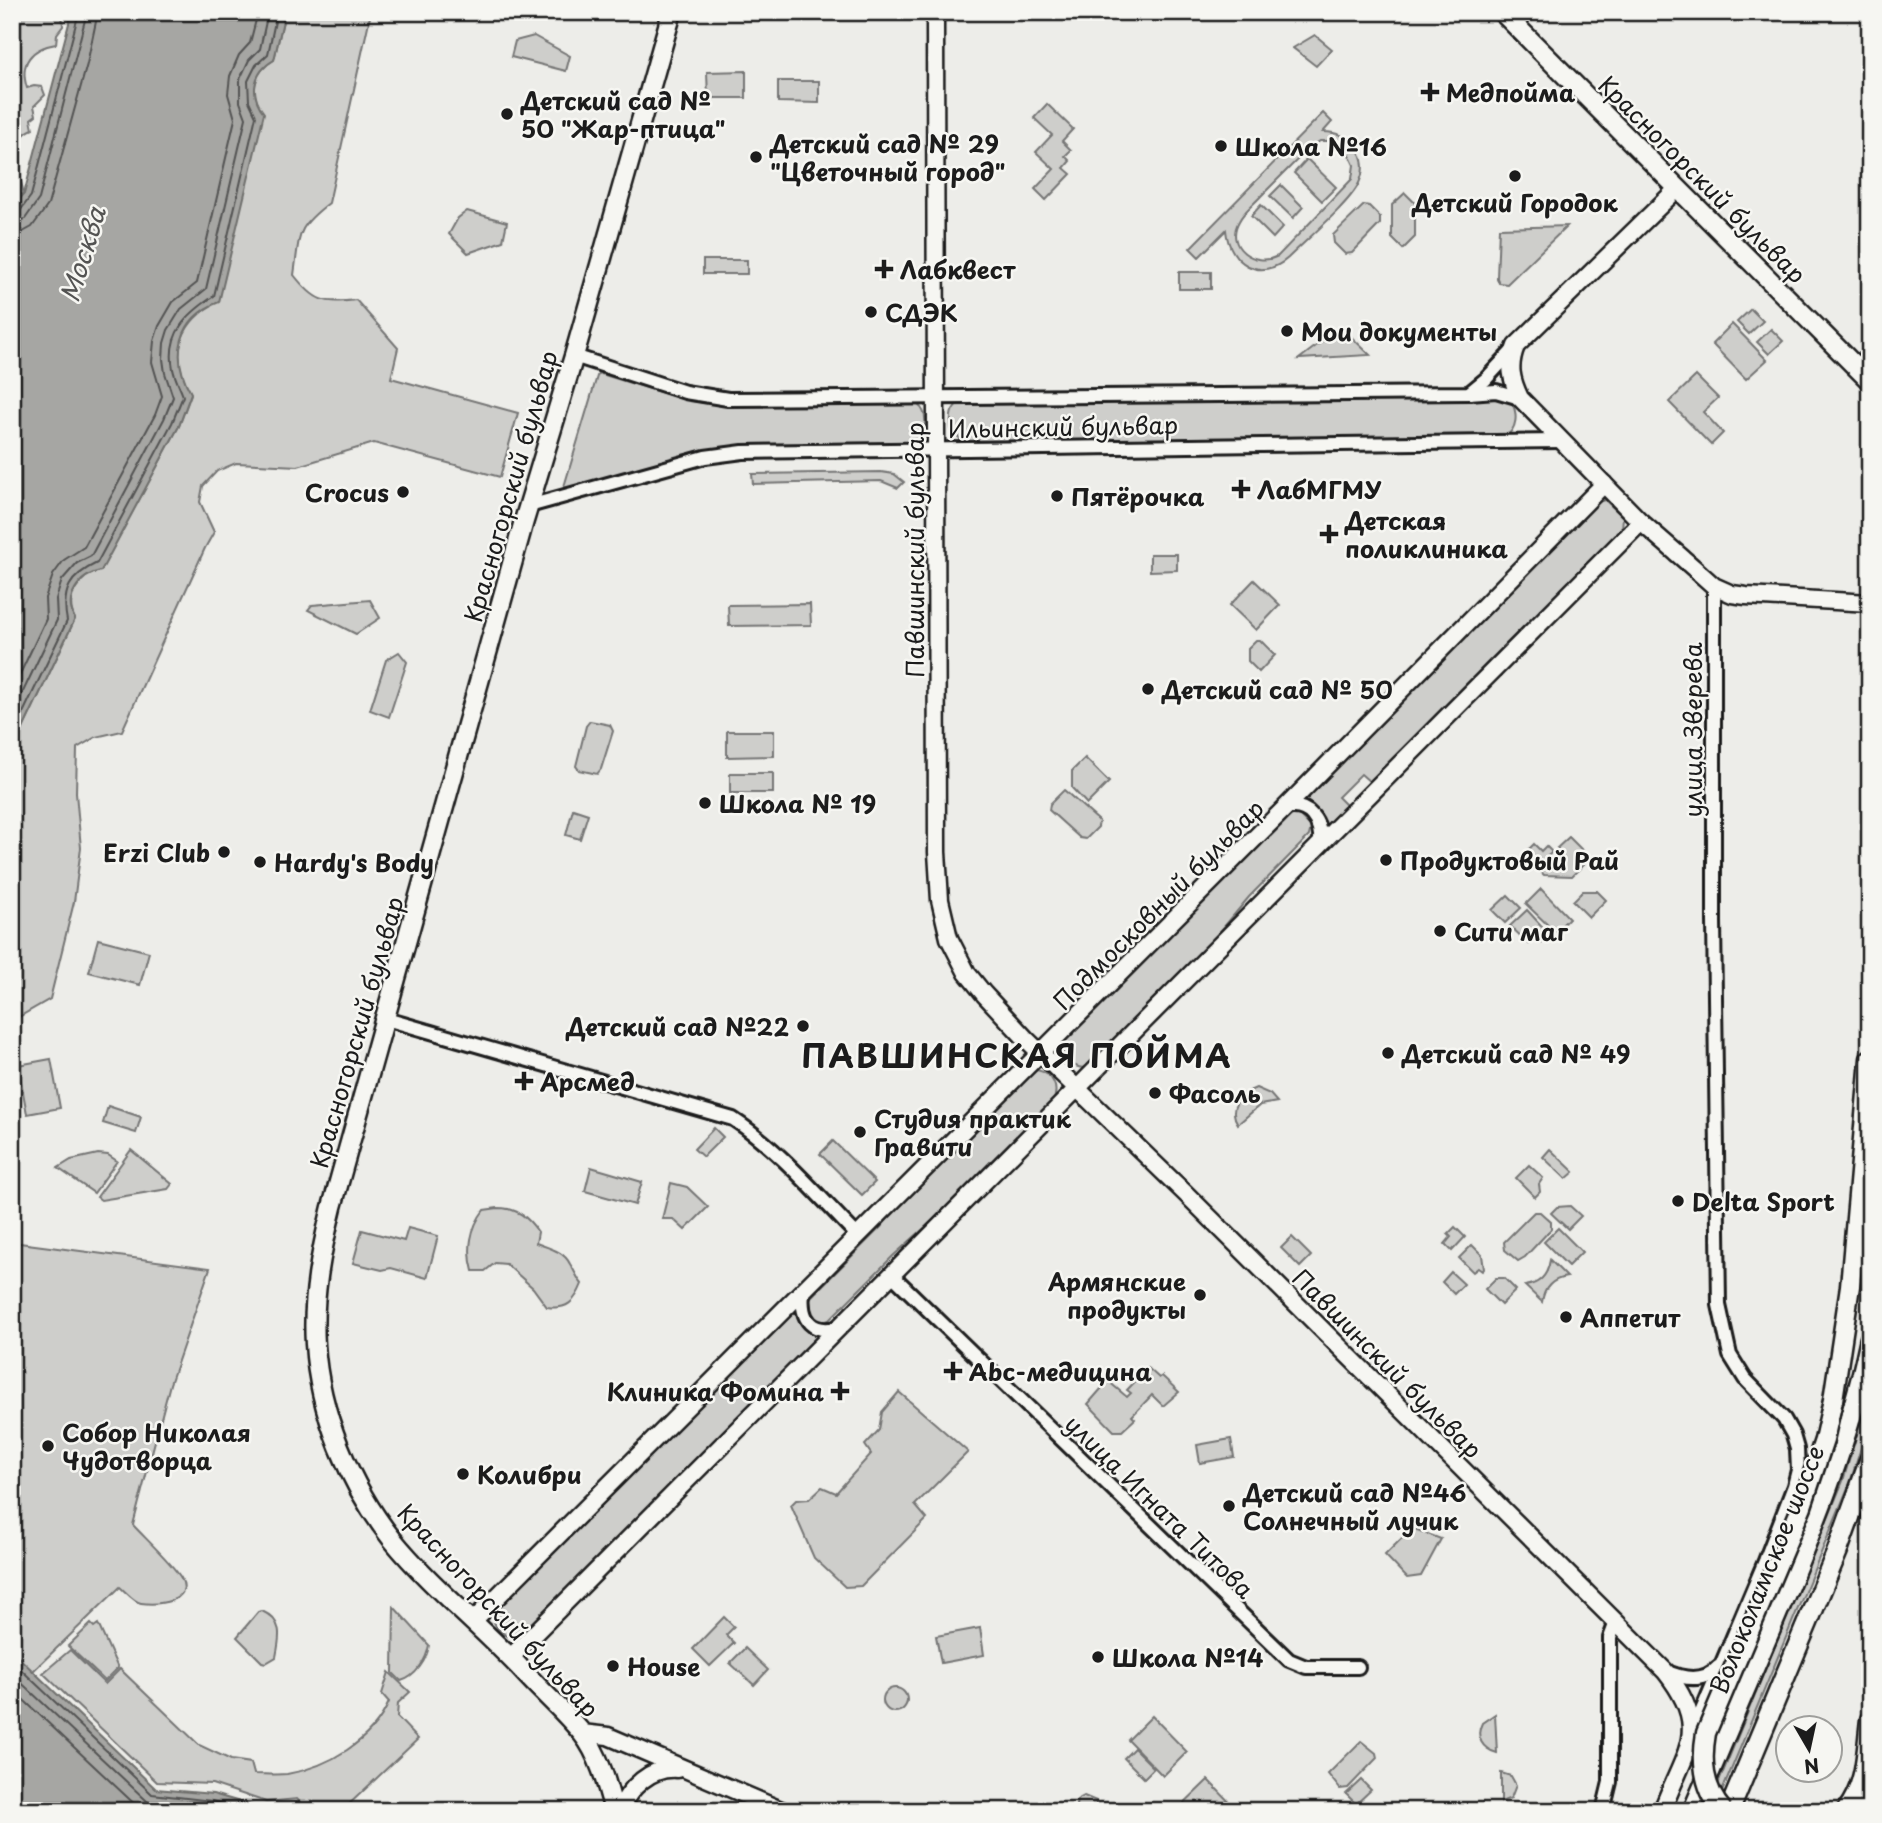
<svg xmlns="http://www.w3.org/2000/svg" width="1882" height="1823" viewBox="0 0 1882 1823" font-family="'Playpen Sans',sans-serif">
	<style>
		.green { fill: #cececb; stroke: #757574; stroke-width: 2; fill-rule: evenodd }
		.water { fill: #a6a6a3; stroke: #6f6f6d; stroke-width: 2 }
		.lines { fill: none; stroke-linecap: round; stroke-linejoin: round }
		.shore { stroke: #535352; stroke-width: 2 }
		.minor-casing { stroke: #1c1c1c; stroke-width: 18 }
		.tertiary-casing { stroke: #1c1c1c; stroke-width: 21 }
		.secondary-casing { stroke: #1c1c1c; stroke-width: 23 }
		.primary-casing { stroke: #1c1c1c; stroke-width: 24 }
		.minor { stroke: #f6f6f2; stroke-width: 12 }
		.tertiary { stroke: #f6f6f2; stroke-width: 16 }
		.secondary { stroke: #f6f6f2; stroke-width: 18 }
		.primary { stroke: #f6f6f2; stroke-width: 19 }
		.secondary-bridge-casing { stroke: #1c1c1c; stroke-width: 23; stroke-linecap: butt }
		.secondary-bridge { stroke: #f6f6f2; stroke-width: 18 }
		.poi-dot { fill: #1c1c1c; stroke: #f6f6f2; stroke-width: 2.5 }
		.labels { text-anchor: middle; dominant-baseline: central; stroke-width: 5; stroke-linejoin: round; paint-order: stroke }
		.poi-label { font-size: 24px; font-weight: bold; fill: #1c1c1c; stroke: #f6f6f2; text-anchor: start }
		.street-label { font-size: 24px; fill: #1c1c1c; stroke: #f6f6f2 }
		.water-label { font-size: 26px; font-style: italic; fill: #535352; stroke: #f6f6f2 }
		.district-label { font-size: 32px; font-weight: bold; letter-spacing: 2px; fill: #1c1c1c; stroke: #f6f6f2 }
	</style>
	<rect width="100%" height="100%" fill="#edede9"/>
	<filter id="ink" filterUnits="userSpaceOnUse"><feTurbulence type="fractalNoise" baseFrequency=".0143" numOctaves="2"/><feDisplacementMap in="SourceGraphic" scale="14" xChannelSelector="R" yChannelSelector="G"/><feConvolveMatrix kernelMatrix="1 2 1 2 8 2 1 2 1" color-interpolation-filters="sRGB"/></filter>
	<g filter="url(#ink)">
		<g class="green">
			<path d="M12,12H62L63,26L57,34L56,44C31,48 19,63 27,88L34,86L42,87L45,95L34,106L36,115L31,119L33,129C6,140 20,173 24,195L12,192Z"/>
			<path d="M285,12H371L329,203C295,229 300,234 294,275C315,302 324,304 356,300L398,348L391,378L518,413L500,477L374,443L298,466L236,463L217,471L203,486L200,502L214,532L205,548L122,731L96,737L77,748L76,793L81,848L74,902L50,999L19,1017L12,1035V752L75,619C64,597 79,576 101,570L179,426L191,394C171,359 176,327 212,305L259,107C250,88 256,70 274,60Z"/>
			<path d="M1315,35L1332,49L1316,66L1293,48Z"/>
			<path d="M534,36L570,56L566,71L511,57L515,41Z"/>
			<path d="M746,71V98H708L707,72Z"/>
			<path d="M778,81H819V103L778,102Z"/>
			<path d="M1047,104L1073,129L1062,141L1071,150L1065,156L1070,161L1064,168L1071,174L1046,200L1035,189L1054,169L1036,152L1052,135L1034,118Z"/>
			<path d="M1323,113L1332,122L1323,132C1336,132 1348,136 1356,147C1364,157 1365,171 1359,183C1351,202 1305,241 1288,258C1260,283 1229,263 1226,230L1199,257L1190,248ZM1320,141H1334L1346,148L1354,165L1352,179L1278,256C1255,268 1224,247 1239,221C1244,211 1254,204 1261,196C1277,180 1293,164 1308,149Z"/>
			<path d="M1307,159L1336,187L1322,201L1294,173Z"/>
			<path d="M1281,185L1303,207L1293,218L1270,196Z"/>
			<path d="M1405,193L1415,203V237L1403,249L1392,238V205Z"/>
			<path d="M1261,205L1283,227L1273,238L1251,216Z"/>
			<path d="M1364,205L1369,206L1380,217V224L1352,253L1345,254L1334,243L1333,235Z"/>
			<path d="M467,211L507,222L503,241L468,253L449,234L458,218Z"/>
			<path d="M1567,226L1507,284L1499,283L1497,278L1499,228Z"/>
			<rect x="703" y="260" width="44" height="14"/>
			<rect x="1179" y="272" width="32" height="17"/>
			<path d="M1751,309L1763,321L1749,334L1737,322Z"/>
			<path d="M1732,324L1767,360L1746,379L1712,344Z"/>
			<path d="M1341,327L1370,355L1299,359Z"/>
			<path d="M1771,329L1783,341L1769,354L1757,342Z"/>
			<path d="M598,373L686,400L712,404L918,405C929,413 926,431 919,441L913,443L742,447L563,490Z"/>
			<path d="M1696,376L1718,398L1703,412L1723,433L1711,445L1669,402Z"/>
			<path d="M1502,398L1511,401C1518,413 1518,430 1504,437L962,441L951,429C950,416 950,408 962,401Z"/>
			<path d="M881,472L894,474L904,482L898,488L881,481L753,484L752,474Z"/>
			<path d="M1605,500L1623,517L1622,529L1370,782L1361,774L1338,797L1347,806L1326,827C1321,814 1315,805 1302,800L1597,502Z"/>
			<path d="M1150,554H1177V570L1150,571Z"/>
			<path d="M1254,580L1280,605L1256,630L1230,605Z"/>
			<path d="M370,600L380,618L356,634L308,610L312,605Z"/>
			<path d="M810,604L811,625L729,626L728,605Z"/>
			<path d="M1256,640H1260L1275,655L1259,672L1248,661V648Z"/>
			<path d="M399,652L407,662L389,717L370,710L386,660Z"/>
			<path d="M590,721L610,725L613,731L601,769L597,774L579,770L576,766L586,726Z"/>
			<path d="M727,731H774V756L727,757Z"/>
			<path d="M1085,758L1109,782L1087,804L1072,788V771Z"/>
			<rect x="730" y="773" width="43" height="20"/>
			<path d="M1064,790L1099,821L1098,827L1086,839L1080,838L1049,810L1050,804Z"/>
			<path d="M573,809L588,814L580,839L566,835Z"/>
			<path d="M1288,815H1299L1311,827L1309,836L1249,897L1202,953L1089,1067C1072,1071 1059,1055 1062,1039Z"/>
			<path d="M1569,837L1590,858L1572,876L1544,875L1541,872L1561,852L1557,848Z"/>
			<path d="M1534,844L1541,851L1546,846L1552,852L1537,867L1524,854Z"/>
			<path d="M1541,889L1569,918L1555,932L1526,904Z"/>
			<path d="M1583,891H1597L1606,900L1589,917L1573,901Z"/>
			<path d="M1508,895L1521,908L1505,923L1492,910Z"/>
			<path d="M1527,910L1550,935L1542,943L1537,937L1529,944L1510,926Z"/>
			<path d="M98,939L149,952L140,985L89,972Z"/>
			<path d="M51,1059L60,1108L27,1114L18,1065Z"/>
			<path d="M1037,1070C1054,1074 1060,1089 1052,1104L959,1197L893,1256L829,1320L821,1323L808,1313V1300L881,1227L906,1196L1031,1071Z"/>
			<path d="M1256,1088L1270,1094L1277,1102L1260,1105L1238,1124C1227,1108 1240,1094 1256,1088Z"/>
			<path d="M12,1105L18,1147L12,1180Z"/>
			<path d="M108,1106L141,1117L136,1133L103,1123Z"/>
			<path d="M714,1128L723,1137L703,1157L694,1149Z"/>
			<path d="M833,1141L875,1182L862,1195L820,1154Z"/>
			<path d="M1550,1149L1574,1172L1566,1179L1543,1157Z"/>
			<path d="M131,1150L172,1184L168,1189L101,1200L97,1197Z"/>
			<path d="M98,1154L108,1155L117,1161L94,1193L58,1168L71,1160Z"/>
			<path d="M1529,1165L1543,1178L1539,1184L1540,1192L1535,1197L1516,1178Z"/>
			<path d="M591,1167L642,1182L635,1205L585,1191Z"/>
			<path d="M671,1183L687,1187L708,1207L685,1230L673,1219H662Z"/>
			<path d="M1570,1206L1581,1216L1568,1229L1551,1213L1557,1207Z"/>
			<path d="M498,1208C517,1208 528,1217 538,1232L536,1243C549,1248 564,1251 570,1264C575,1271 576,1277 582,1284C575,1302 567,1310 547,1307L533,1288L506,1264L495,1263L485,1271H473C467,1250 470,1228 484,1210Z"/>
			<path d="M1534,1212H1540L1551,1222V1229L1525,1257L1518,1261L1505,1250L1504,1242Z"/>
			<path d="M1455,1227L1465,1237L1452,1251L1445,1244L1451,1237L1448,1234Z"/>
			<path d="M408,1228L438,1236L427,1278L391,1268L382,1270L353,1263L362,1230L404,1241Z"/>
			<path d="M1558,1228L1582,1252L1568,1266L1544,1242Z"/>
			<path d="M1292,1237L1311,1256L1300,1267L1281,1248Z"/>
			<path d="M12,1242L210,1268L170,1384L133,1525C145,1538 173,1564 181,1578C194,1602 157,1605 141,1603C134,1602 126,1592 120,1587L32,1672L12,1651Z"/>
			<path d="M1472,1245L1482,1255L1484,1269L1482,1271L1478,1268L1473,1272L1459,1258Z"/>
			<path d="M1550,1260L1567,1277C1552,1279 1544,1288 1542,1302L1525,1286C1540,1284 1548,1274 1550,1260Z"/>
			<path d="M1451,1272L1464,1284L1454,1294L1442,1282Z"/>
			<path d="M1496,1278H1504L1516,1290L1501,1305L1485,1289Z"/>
			<path d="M796,1305C797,1324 807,1331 824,1332L522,1638C505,1639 491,1629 493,1611Z"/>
			<path d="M1148,1368L1159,1378L1162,1376L1179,1392L1163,1406L1152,1395L1132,1416L1135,1419L1122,1431H1114L1088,1404L1108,1381L1127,1397L1131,1393L1127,1390Z"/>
			<path d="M1870,1390V1419L1850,1483L1714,1811H1707L1843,1481Z"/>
			<path d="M899,1392L968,1452L915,1505L927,1519L861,1586L845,1587L814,1558L791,1505L796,1500L809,1499L822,1487L836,1493L871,1454L865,1445L879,1430L882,1412Z"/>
			<path d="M1231,1439L1234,1457L1200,1463L1197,1445Z"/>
			<path d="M1412,1528L1441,1539L1421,1576L1407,1578L1385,1555Z"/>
			<path d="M394,1607L429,1645C427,1659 416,1677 401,1681L393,1673Z"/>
			<path d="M262,1611C284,1621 280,1637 276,1657L266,1663L262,1662L237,1637L258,1612Z"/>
			<path d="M724,1617L734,1627L726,1635L734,1643L710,1666L693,1649Z"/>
			<path d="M91,1624L94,1627L98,1624L118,1668L105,1681L68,1646Z"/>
			<path d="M980,1628L984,1655L941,1663L936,1636Z"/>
			<path d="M745,1648L768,1670L754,1685L730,1663Z"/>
			<path d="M70,1650L105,1684L120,1669L199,1745L231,1760L251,1763L254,1774C265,1774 276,1775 287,1774C328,1767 372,1741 389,1702L382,1694L389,1672L410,1692L398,1703L397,1717L418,1739L342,1811H309L297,1799L266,1802L212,1784L157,1782L43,1673Z"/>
			<circle cx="895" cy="1700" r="12"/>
			<path d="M1495,1714L1497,1753C1482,1749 1475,1737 1482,1723Z"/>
			<path d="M1152,1716L1187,1752L1163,1776L1128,1740Z"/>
			<path d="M1361,1741L1376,1753L1377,1758L1348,1788L1340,1789L1328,1774Z"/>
			<path d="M1134,1748L1154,1768L1144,1778L1124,1758Z"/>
			<path d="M1501,1773L1511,1776L1516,1785L1511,1798L1501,1802Z"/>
			<path d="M1208,1780L1238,1811H1176Z"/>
			<path d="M1361,1780L1371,1790L1356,1804L1346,1794Z"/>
			<path d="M1084,1796L1096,1801V1811H1075L1077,1800Z"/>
		</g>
		<g class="water">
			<path d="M72,12H285L274,60C253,72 249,94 264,113L219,302C178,318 170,357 191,393L179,426L101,571C79,575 63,598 75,619L12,752V214L17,202L24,194Z"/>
			<path d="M12,1651L156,1789L213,1794L267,1810L294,1808L297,1811H12Z"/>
		</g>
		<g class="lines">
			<g class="shore">
				<path d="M12,214L20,211L31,196L79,12"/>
				<path d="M12,223L25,219L39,199L87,12"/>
				<path d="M12,233L23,232L32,227L48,205L87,64L98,12"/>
				<path d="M12,691L46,619L45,598L53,575L64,560L84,547L155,415L162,396L152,362L154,341L159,326L173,302L197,283L235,119L228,94L230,76L239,55L250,43L258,12"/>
				<path d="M12,715L57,620L56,599L62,580L77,563L91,556L164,419L173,397L165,373L163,359L164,343L168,330L181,309L206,289L246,118L240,102V79L249,60L260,49L268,12"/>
				<path d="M12,736L67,621C61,590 70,576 97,563L172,423L183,396C180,387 175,379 173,369C166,333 187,314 214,296L256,116L249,101L248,81L256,65L268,54L277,12"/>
				<path d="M12,1661L152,1794L212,1801L245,1811"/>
				<path d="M12,1674L147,1801L154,1805L215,1811"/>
				<path d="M12,1689L142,1811"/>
			</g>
			<defs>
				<g id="minor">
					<path d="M574,356L685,392L728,399L1469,393L1486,379L1514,349"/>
					<path d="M1469,393L1496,391L1520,398"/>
					<path d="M529,506L705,457L743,452L1562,441"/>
					<path d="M1285,808C1309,802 1322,822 1320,844"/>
					<path d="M386,1019L733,1119C779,1149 819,1197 858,1236"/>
					<path d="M891,1274L1289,1660L1306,1667H1358"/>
					<path d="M803,1292C800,1320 812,1335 840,1327"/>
					<path d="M1665,1671C1683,1679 1704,1683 1718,1667"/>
					<path d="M1692,1734L1765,1561L1794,1486L1798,1470L1797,1449L1793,1435L1784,1419L1745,1379L1730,1355L1719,1305L1714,921V586"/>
					<path d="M1603,1811L1610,1782V1638L1616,1622"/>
				</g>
				<g id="tertiary">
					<path d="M935,12L937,852L940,900L949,938L967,973L984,994L1026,1039L1185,1193L1665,1671C1712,1730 1685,1749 1662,1811"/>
					<path d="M1677,189L1516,346C1508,366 1511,379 1520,398L1641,522L1695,569L1714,586L1732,594L1746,596L1870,603"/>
					<path d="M473,1621L1285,808L1604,484"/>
					<path d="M510,1658L1641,522"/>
					<path d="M582,1733L608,1736L783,1811"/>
					<path d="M619,1811C630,1787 650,1767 677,1769"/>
				</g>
				<g id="secondary">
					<path d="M1502,12L1870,381"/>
					<path d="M1833,1400L1850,1286L1870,1059"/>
					<path d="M614,1811C607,1784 599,1754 582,1733C564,1711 542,1692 523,1671C481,1626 431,1587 392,1539C350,1486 319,1412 315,1344C312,1297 321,1252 332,1207L524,521L574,356L672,12"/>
					<path d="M1846,1811C1867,1785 1866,1751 1870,1720"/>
				</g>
				<g id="primary">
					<path d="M1693,1811C1720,1748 1746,1686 1773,1623C1812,1531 1850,1438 1870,1340"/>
					<path d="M1729,1811L1837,1552L1870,1460"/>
				</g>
			</defs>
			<use href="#minor" class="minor-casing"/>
			<use href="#tertiary" class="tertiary-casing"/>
			<use href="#secondary" class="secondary-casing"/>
			<use href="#primary" class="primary-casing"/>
			<use href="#minor" class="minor"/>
			<use href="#tertiary" class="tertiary"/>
			<use href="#secondary" class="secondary"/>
			<use href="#primary" class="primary"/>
			<defs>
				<path id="secondary-bridge" d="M1723,1811C1703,1788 1701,1761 1706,1733L1802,1506L1824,1440L1833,1400"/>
			</defs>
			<use href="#secondary-bridge" class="secondary-bridge-casing"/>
			<use href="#secondary-bridge" class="secondary-bridge"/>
		</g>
	</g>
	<g class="poi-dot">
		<path d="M1426.5 81.5h7v7h7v7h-7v7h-7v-7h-7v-7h7z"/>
		<circle cx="507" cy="114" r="7"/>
		<circle cx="1221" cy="146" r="7"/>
		<circle cx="756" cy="157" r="7"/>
		<circle cx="1515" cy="176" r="7"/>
		<path d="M880.5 258.5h7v7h7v7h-7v7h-7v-7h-7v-7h7z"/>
		<circle cx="871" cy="312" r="7"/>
		<circle cx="1287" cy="331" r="7"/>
		<path d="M1237.5 478.5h7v7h7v7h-7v7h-7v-7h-7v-7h7z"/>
		<circle cx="403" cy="492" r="7"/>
		<circle cx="1057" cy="496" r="7"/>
		<path d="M1325.5 523.5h7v7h7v7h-7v7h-7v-7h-7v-7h7z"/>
		<circle cx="1148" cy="689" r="7"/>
		<circle cx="705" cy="803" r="7"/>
		<circle cx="224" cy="852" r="7"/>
		<circle cx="1386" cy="860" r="7"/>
		<circle cx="260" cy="862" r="7"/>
		<circle cx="1440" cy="931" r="7"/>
		<circle cx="803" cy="1026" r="7"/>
		<circle cx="1388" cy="1053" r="7"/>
		<path d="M520.5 1070.5h7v7h7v7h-7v7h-7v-7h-7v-7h7z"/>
		<circle cx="1155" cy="1093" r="7"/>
		<circle cx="860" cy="1132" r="7"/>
		<circle cx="1678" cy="1201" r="7"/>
		<circle cx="1200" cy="1295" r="7"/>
		<circle cx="1566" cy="1317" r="7"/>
		<path d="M949.5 1360.5h7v7h7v7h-7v7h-7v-7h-7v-7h7z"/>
		<path d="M836.5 1380.5h7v7h7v7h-7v7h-7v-7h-7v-7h7z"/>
		<circle cx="48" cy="1446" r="7"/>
		<circle cx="463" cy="1474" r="7"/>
		<circle cx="1229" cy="1506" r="7"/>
		<circle cx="1098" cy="1657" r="7"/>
		<circle cx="613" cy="1666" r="7"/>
	</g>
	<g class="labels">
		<g class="poi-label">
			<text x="1446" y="92">Медпойма</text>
			<text x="521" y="100">Детский сад №<tspan x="521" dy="28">50 "Жар-птица"</tspan></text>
			<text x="770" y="143">Детский сад № 29<tspan x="770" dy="28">"Цветочный город"</tspan></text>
			<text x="1235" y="146">Школа №16</text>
			<text x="1515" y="202" text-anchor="middle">Детский Городок</text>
			<text x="900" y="269">Лабквест</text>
			<text x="885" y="312">СДЭК</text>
			<text x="1301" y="331">Мои документы</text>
			<text x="1257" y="489">ЛабМГМУ</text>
			<text x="389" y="492" text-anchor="end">Crocus</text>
			<text x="1071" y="496">Пятёрочка</text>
			<text x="1345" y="520">Детская<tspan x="1345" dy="28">поликлиника</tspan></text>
			<text x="1162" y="689">Детский сад № 50</text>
			<text x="719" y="803">Школа № 19</text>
			<text x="210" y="852" text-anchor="end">Erzi Club</text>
			<text x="1400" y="860">Продуктовый Рай</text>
			<text x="274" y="862">Hardy's Body</text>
			<text x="1454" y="931">Сити маг</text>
			<text x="789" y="1026" text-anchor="end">Детский сад №22</text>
			<text x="1402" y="1053">Детский сад № 49</text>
			<text x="540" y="1081">Арсмед</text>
			<text x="1169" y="1093">Фасоль</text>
			<text x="874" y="1118">Студия практик<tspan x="874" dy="28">Гравити</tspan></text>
			<text x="1692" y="1201">Delta Sport</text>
			<text x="1186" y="1281" text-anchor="end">Армянские<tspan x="1186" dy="28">продукты</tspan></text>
			<text x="1580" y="1317">Аппетит</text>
			<text x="969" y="1371">Abc-медицина</text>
			<text x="824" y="1391" text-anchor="end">Клиника Фомина</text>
			<text x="62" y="1432">Собор Николая<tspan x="62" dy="28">Чудотворца</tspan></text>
			<text x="477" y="1474">Колибри</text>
			<text x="1243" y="1492">Детский сад №46<tspan x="1243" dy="28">Солнечный лучик</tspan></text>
			<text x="1112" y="1657">Школа №14</text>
			<text x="627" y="1666">House</text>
		</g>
		<g class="street-label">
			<text transform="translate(1703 179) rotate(45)">Красногорский бульвар</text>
			<text transform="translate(1063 426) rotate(-1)">Ильинский бульвар</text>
			<text transform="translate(510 486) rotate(-74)">Красногорский бульвар</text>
			<text transform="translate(914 550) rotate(-90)">Павшинский бульвар</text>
			<text transform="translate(1692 730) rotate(-90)">улица Зверева</text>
			<text transform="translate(1158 904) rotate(-45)">Подмосковный бульвар</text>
			<text transform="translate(356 1032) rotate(-74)">Красногорский бульвар</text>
			<text transform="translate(1388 1363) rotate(45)">Павшинский бульвар</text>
			<text transform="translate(1160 1506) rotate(44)">улица Игната Титова</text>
			<text transform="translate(1766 1569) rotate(-68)">Волоколамское шоссе</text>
			<text transform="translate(499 1610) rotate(47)">Красногорский бульвар</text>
		</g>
		<g class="water-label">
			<text transform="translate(82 254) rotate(-73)">Москва</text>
		</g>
		<g class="district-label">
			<text x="1017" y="1055">ПАВШИНСКАЯ ПОЙМА</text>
		</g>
	</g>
	<rect width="1882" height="1823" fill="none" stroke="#f6f6f2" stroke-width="42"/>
	<rect x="21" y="21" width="1840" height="1781" fill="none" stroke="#1c1c1c" stroke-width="2.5" filter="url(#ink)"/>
	<g transform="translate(1809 1749) rotate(171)"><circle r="33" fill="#f6f6f2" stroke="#9f9f9c" stroke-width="2"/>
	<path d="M0-5L12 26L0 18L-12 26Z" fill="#1c1c1c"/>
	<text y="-10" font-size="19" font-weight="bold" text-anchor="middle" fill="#1c1c1c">N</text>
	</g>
</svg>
